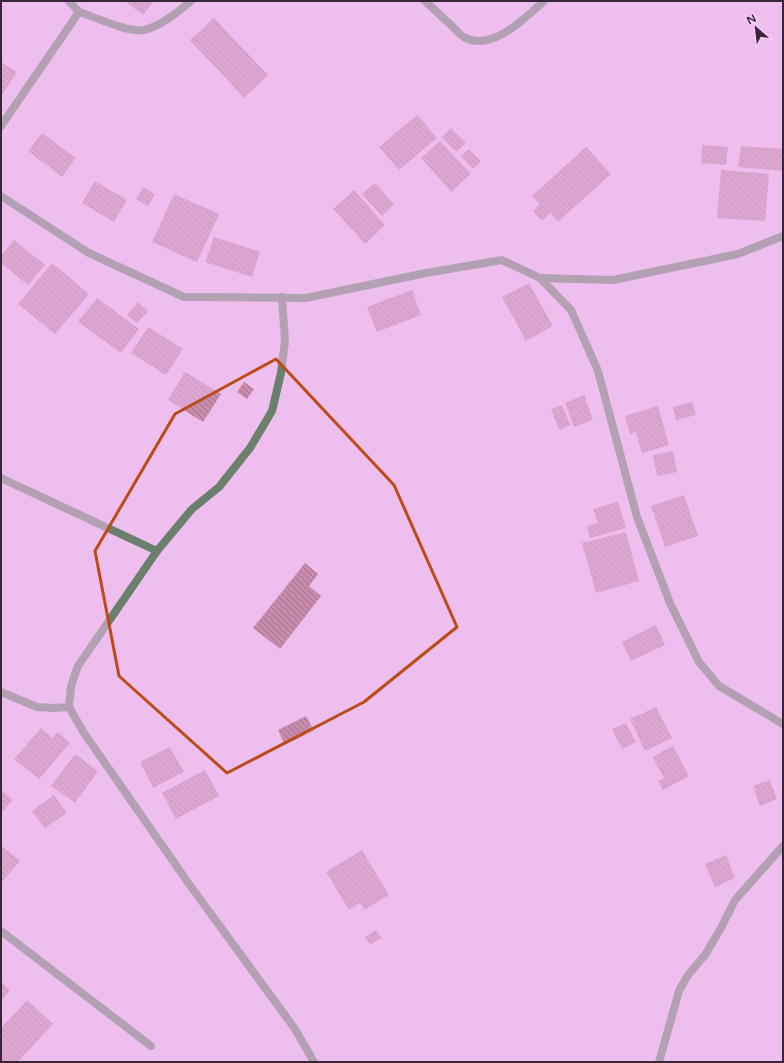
<svg xmlns="http://www.w3.org/2000/svg" width="784" height="1063" viewBox="0 0 784 1063" font-family="'Varela Round',sans-serif">
	<style>
		.building { fill: url(#building-back-hatch) }
		.lines { fill: none; stroke-linecap: round; stroke-linejoin: round }
		.street { stroke: #6a7f6c; stroke-width: 8 }
		.marked { fill: none; stroke: #bc4c17; stroke-width: 3; stroke-linejoin: round }
	</style>
	<defs>
		<pattern id="building-back-hatch" width="6" height="6" patternUnits="userSpaceOnUse"><rect width="6" height="6" fill="#c78bab"/><path d="M-1 5l2 2M0 0l6 6M5-1l2 2" fill="none" stroke="#a3718c"/></pattern>
	</defs>
	<rect width="100%" height="100%" fill="#eebeee"/>
	<g class="building">
		<path d="M125,1H154L143,15Z"/>
		<path d="M214,18L268,75L244,98L190,40Z"/>
		<path d="M1,62L17,72L1,96Z"/>
		<path d="M417,115L437,138L399,170L379,147Z"/>
		<path d="M451,128L466,143L456,152L442,137Z"/>
		<path d="M42,133L76,158L62,177L28,151Z"/>
		<path d="M440,141L471,174L451,192L421,158Z"/>
		<path d="M702,145L728,147L726,165L701,163Z"/>
		<path d="M741,146L783,149V171L738,167Z"/>
		<path d="M586,147L611,174L558,222L550,213L542,221L533,211L540,204L532,196Z"/>
		<path d="M469,149L481,162L473,169L461,156Z"/>
		<path d="M721,170L769,174L765,221L717,218Z"/>
		<path d="M95,181L127,200L114,222L82,203Z"/>
		<path d="M375,183L394,204L382,216L362,194Z"/>
		<path d="M143,187L155,194L148,206L136,199Z"/>
		<path d="M354,190L385,225L365,244L333,209Z"/>
		<path d="M174,194L219,214L197,262L152,242Z"/>
		<path d="M214,237L260,252L252,277L205,262Z"/>
		<path d="M14,240L45,265L28,285L1,263V256Z"/>
		<path d="M52,263L89,294L55,334L18,304Z"/>
		<path d="M529,283L553,326L526,341L502,297Z"/>
		<path d="M412,290L421,315L377,332L367,307Z"/>
		<path d="M97,298L139,329L121,353L78,322Z"/>
		<path d="M138,302L148,311L137,323L127,315Z"/>
		<path d="M148,327L183,349L166,375L131,353Z"/>
		<path d="M185,372L221,394L203,422L168,400Z"/>
		<path d="M244,382L254,389L247,399L237,392Z"/>
		<path d="M584,395L593,420L574,427L565,403Z"/>
		<path d="M692,402L696,415L676,420L673,407Z"/>
		<path d="M562,405L570,425L559,430L551,409Z"/>
		<path d="M658,406L669,445L642,453L636,432L630,434L625,416Z"/>
		<path d="M673,451L677,472L657,476L653,455Z"/>
		<path d="M684,495L698,536L665,547L651,506Z"/>
		<path d="M618,502L626,528L590,538L587,526L598,523L593,509Z"/>
		<path d="M626,532L639,581L596,593L582,543Z"/>
		<path d="M305,563L318,574L309,586L321,596L280,649L253,628Z"/>
		<path d="M656,625L665,645L631,661L622,642Z"/>
		<path d="M656,707L672,738L645,751L630,719Z"/>
		<path d="M306,716L314,731L285,745L278,730Z"/>
		<path d="M626,723L636,742L622,749L612,729Z"/>
		<path d="M41,728L52,738L58,732L70,743L39,779L14,759Z"/>
		<path d="M673,746L689,776L663,790L658,781L664,778L652,757Z"/>
		<path d="M170,747L184,772L153,788L140,762Z"/>
		<path d="M75,754L98,771L75,803L51,786Z"/>
		<path d="M205,770L219,796L176,819L162,793Z"/>
		<path d="M770,780L777,799L760,806L753,786Z"/>
		<path d="M1,790L13,800L1,813Z"/>
		<path d="M54,795L67,813L45,828L32,811Z"/>
		<path d="M1,845L20,861L1,883Z"/>
		<path d="M362,850L389,895L364,910L360,903L349,910L326,872Z"/>
		<path d="M726,855L735,878L715,887L705,864Z"/>
		<path d="M376,930L382,938L370,945L365,937Z"/>
		<path d="M1,982L10,990L1,1001Z"/>
		<path d="M27,1000L53,1024L18,1062H1V1028Z"/>
	</g>
	<g class="lines">
		<g class="street">
			<path d="M69,1L79,12"/>
			<path d="M425,1C434,9 443,18 452,26C456,30 460,35 464,37C491,53 525,18 544,1"/>
			<path d="M1,126L79,12C95,17 129,33 144,30C161,26 178,12 191,1"/>
			<path d="M1,196L89,253L184,297L306,298L426,273L502,260L540,278L571,310L598,371L637,517L670,603L699,662L719,686L783,724"/>
			<path d="M540,278L613,280L738,254L783,236"/>
			<path d="M282,297L285,341L281,373L272,411L250,448L219,487L192,509L157,551L78,666L71,686L69,707L84,733L189,884L295,1029L314,1062"/>
			<path d="M1,478L157,551"/>
			<path d="M1,692L37,707L54,708L69,707"/>
			<path d="M1,931L151,1046"/>
			<path d="M659,1062L679,991L688,975L705,955L721,928L735,900L783,846"/>
		</g>
	</g>
	<path d="M0 0H784V1063H0ZM276,359L394,485L457,627L364,702L227,773L119,676L95,551L175,414Z" fill="#eebeee" fill-opacity=".55" fill-rule="evenodd"/>
	<path class="marked" d="M276,359L394,485L457,627L364,702L227,773L119,676L95,551L175,414Z"/>
	<rect width="784" height="1063" fill="none" stroke="#382538" stroke-width="4"/>
	<g transform="translate(756 28) rotate(332)" stroke="#fbcbfb" stroke-width="3" paint-order="stroke">
	<path d="M0-3L7 15L0 10L-7 15Z" fill="#382538"/>
	<text y="-6" font-size="11" font-weight="bold" text-anchor="middle" fill="#382538">N</text>
	</g>
</svg>
